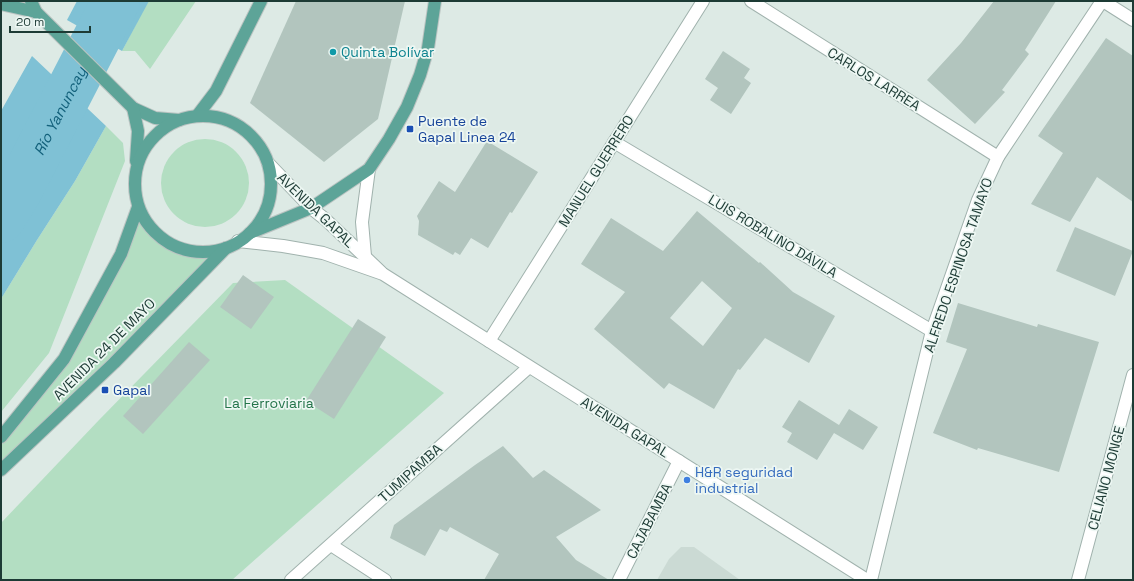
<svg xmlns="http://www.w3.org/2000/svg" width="1134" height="581" viewBox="0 0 1134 581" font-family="'Space Grotesk',sans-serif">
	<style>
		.built { fill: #cbdad4 }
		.green { fill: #b3dec2 }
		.water { fill: #7fc1d5 }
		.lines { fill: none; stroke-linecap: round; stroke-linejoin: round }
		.river { stroke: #7fc1d5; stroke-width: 48 }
		.building { fill: #b2c5be; fill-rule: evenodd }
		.minor-casing { stroke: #a0b2ad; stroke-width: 14 }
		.major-casing { stroke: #bbc4c2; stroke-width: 14 }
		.minor { stroke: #fff; stroke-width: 12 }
		.major { stroke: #5da498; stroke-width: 12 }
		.culture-dot { fill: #0f9aa8; stroke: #edf7f3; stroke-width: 1.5 }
		.transit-dot { fill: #1a4fb4; stroke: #edf7f3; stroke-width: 1.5 }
		.shop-dot { fill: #3f7fe0; stroke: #edf7f3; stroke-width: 1.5 }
		.labels { text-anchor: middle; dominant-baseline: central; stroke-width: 3.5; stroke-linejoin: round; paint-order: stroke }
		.culture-label { font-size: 14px; fill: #0d838f; stroke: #edf7f3; text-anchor: start }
		.street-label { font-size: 14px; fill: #1d3b35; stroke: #edf7f3 }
		.transit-label { font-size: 14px; fill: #164399; stroke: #edf7f3; text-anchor: start }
		.park-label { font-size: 14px; fill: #24744a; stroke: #edf7f3 }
		.shop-label { font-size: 14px; fill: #366cbe; stroke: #edf7f3; text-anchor: start }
		.water-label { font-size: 15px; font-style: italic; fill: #13617b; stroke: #edf7f3 }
	</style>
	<rect width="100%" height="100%" fill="#ddeae5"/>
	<path class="built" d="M681,547H694L740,580H657L669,559Z"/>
	<g class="green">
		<path d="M148,1H196L150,69L135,51H122Z"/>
		<path d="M106,126L123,143L125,161L49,353L1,412V299L37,240L75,181Z"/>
		<circle cx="205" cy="183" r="44"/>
		<path d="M139,220C153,245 185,264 214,254L193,278L1,466V444L67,362Z"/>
		<path d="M285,280L444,393L232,580H1V523L99,420L233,283Z"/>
	</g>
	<g class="water">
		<path d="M77,1H149L122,51L67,20Z"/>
		<path d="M32,56L106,126L75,181L37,240L1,299V111Z"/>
	</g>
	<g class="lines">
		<path class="river" id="s1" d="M1,219L17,193L116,1"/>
	</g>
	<g class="building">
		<path d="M296,1H405L378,119L324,162L250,103Z"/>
		<path d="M994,1H1056L1025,50L1029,54L1002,90L1005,92L975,124L927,80L961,43Z"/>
		<path d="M1106,38L1133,56V202L1097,177L1070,222L1031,204L1063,153L1038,136Z"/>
		<path d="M723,51L750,69L744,78L751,83L731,114L710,100L718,88L705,79Z"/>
		<path d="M487,141L538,172L512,213L510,212L488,248L471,238L460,255L455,252L453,255L418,235L419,221L417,216L439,181L455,192Z"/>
		<path d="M697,211L759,263L760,262L793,292L835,316L809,363L765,338L740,370L738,369L714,409L669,383L664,389L594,329L625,292L581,264L611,218L663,251ZM702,281L732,308L703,346L670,318Z"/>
		<path d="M1075,227L1133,251L1115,296L1056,271Z"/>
		<path d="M243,275L274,297L251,329L220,307Z"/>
		<path d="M958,303L1037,327L1038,324L1099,342L1059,472L978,448L977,450L933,433L967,349L946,342Z"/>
		<path d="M358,319L386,337L334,419L306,401Z"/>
		<path d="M189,342L210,360L143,434L123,416Z"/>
		<path d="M799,400L839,425L849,409L878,427L863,450L834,433L817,460L787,442L792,433L782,427Z"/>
		<path d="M503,446L533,478L544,470L601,510L556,537L576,560L609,580H484L499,554L450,527L447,532L440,529L425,556L390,538L394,525L475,465Z"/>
	</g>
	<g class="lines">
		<defs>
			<g id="minor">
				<path d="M751,1L998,157"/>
				<path d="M1103,1L1133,20"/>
				<path d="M614,142L932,331"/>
				<path d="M268,163L311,208L325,219L381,272"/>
				<path d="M238,241L283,246L323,253L383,274L867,580"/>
				<path d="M365,256L362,222L369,169"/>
				<path d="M489,341L703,1"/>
				<path d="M331,545L385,580"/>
				<path d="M291,580L529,367"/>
				<path d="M619,580L679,461"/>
				<path d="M871,580L932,331L978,200L998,157L1102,1"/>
				<path d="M1078,580L1133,375"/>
			</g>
			<g id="major">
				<path d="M31,1L36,12L133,108L155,118L179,120"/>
				<path d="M1,4L36,12"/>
				<path d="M133,108L138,131L136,161"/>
				<path d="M197,116L216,91L261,1"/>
				<circle cx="203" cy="184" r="68"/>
				<path d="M250,233L311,208L369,169L389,139L407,107L420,75L428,48L435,1"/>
				<path d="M1,437L64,359L121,254L138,207"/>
				<path d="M1,470L114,363L226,248"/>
			</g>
		</defs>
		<use href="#minor" class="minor-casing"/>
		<use href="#major" class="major-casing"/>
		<use href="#minor" class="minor"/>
		<use href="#major" class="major"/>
	</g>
	<circle class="culture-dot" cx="333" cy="52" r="4"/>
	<g class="transit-dot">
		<rect x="406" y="125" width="8" height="8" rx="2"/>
		<rect x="101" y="386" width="8" height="8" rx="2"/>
	</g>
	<circle class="shop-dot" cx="687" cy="480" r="4"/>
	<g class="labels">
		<g class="culture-label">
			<text x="341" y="52">Quinta Bolívar</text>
		</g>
		<g class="street-label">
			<text transform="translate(874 79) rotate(32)">CARLOS LARREA</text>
			<text transform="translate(596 171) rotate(-58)">MANUEL GUERRERO</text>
			<text transform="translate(316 210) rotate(44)">AVENIDA GAPAL</text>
			<text transform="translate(773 236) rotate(31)">LUIS ROBALINO DÁVILA</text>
			<text transform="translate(958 265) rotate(-71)">ALFREDO ESPINOSA TAMAYO</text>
			<text transform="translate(104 349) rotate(-45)">AVENIDA 24 DE MAYO</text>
			<text transform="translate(625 427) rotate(32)">AVENIDA GAPAL</text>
			<text transform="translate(410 473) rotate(-42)">TUMIPAMBA</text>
			<text transform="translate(1106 478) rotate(-75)">CELIANO MONGE</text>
			<text transform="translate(649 521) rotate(-63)">CAJABAMBA</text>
		</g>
		<g class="transit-label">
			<text x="418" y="121">Puente de<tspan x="418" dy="16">Gapal Linea 24</tspan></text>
			<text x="113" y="390">Gapal</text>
		</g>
		<g class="park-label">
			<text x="269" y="403">La Ferroviaria</text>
		</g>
		<g class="shop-label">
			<text x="695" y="472">H&amp;R seguridad<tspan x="695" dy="16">industrial</tspan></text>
		</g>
		<g class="water-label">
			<text stroke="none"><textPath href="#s1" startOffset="123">Río Yanuncay</textPath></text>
		</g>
	</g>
	<rect width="1134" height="581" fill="none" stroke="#1d3b35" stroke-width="4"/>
	<path d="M10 26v6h80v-6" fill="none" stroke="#1d3b35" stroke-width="2"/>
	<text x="16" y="26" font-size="12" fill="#1d3b35" stroke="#edf7f3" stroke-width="3" paint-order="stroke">20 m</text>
</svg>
